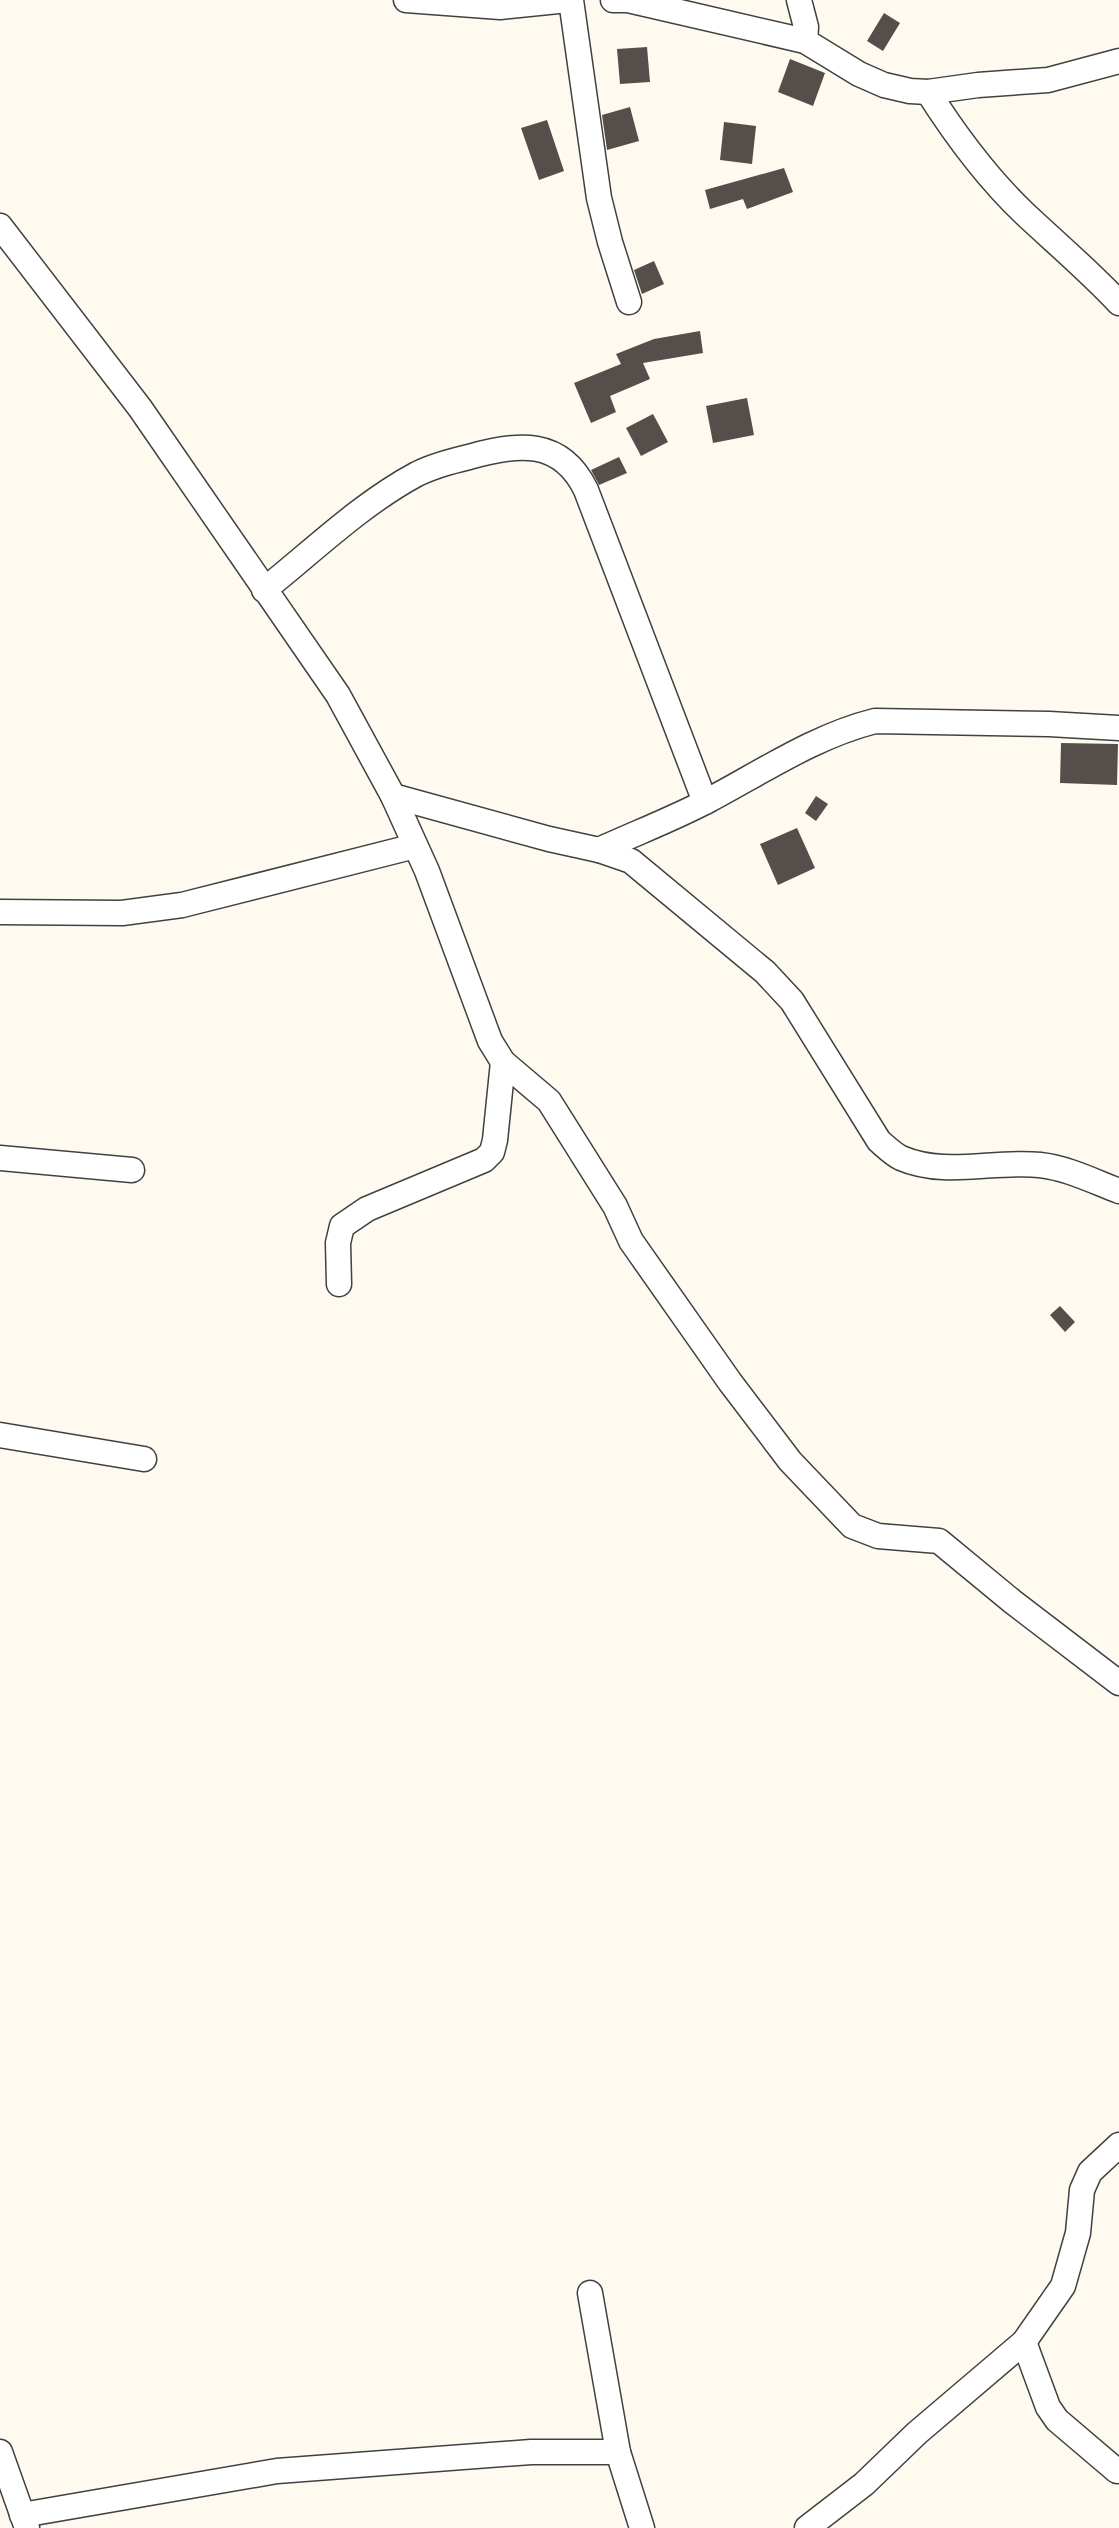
<svg xmlns="http://www.w3.org/2000/svg" width="1119" height="2528" viewBox="0 0 1119 2528" font-family="Lora,serif">
	<style>
		.building { fill: #564e4b }
		.lines { fill: none; stroke-linecap: round; stroke-linejoin: round }
		.minor-casing { stroke: #414141; stroke-width: 27 }
		.minor { stroke: #fff; stroke-width: 24 }
	</style>
	<rect width="100%" height="100%" fill="#fefaf0"/>
	<g class="building">
		<path d="M884,13L900,23L883,51L867,41Z"/>
		<path d="M647,47L650,82L620,84L617,49Z"/>
		<path d="M790,59L825,73L813,106L778,92Z"/>
		<path d="M630,107L639,141L607,150L602,115Z"/>
		<path d="M547,120L564,171L539,180L521,128Z"/>
		<path d="M724,122L756,126L752,164L720,160Z"/>
		<path d="M784,168L793,192L747,209L743,199L710,209L705,190Z"/>
		<path d="M654,261L664,284L642,294L634,270Z"/>
		<path d="M700,331L703,353L643,363L650,379L610,396L616,412L591,423L574,383L621,364L616,354L654,339Z"/>
		<path d="M747,398L754,435L713,443L706,406Z"/>
		<path d="M653,414L668,442L641,456L626,428Z"/>
		<path d="M619,457L627,473L599,485L591,470Z"/>
		<path d="M1061,743L1118,744L1117,785L1060,783Z"/>
		<path d="M816,796L828,804L816,821L805,813Z"/>
		<path d="M797,828L815,868L778,885L760,844Z"/>
		<path d="M1060,1306L1075,1322L1065,1332L1050,1315Z"/>
	</g>
	<g class="lines">
		<defs>
			<g id="minor">
				<path d="M406,0L500,7L568,0"/>
				<path d="M571,0L599,198L610,242L629,302"/>
				<path d="M613,0H628L805,41L859,74L884,85L910,91L928,92L978,85L1048,80L1119,61"/>
				<path d="M799,0L806,27L805,41"/>
				<path d="M928,92C956,136 987,178 1025,214C1057,244 1089,271 1119,303"/>
				<path d="M0,226L140,408L338,695L393,796L427,871L490,1041L503,1062L549,1101L615,1206L631,1241L730,1382L790,1461L852,1526L878,1536L939,1541L1013,1602L1119,1683"/>
				<path d="M264,590C313,551 361,504 417,474C433,466 452,461 469,457C517,443 561,438 586,490L705,802"/>
				<path d="M393,796L549,839L599,850L631,861L765,972L792,1001L879,1141C886,1147 893,1154 901,1158C945,1177 994,1160 1040,1165C1067,1168 1093,1181 1119,1191"/>
				<path d="M599,850C636,833 673,819 709,800C762,772 815,736 875,721L1049,724L1119,728"/>
				<path d="M0,912L122,913L182,905L415,846"/>
				<path d="M0,1158L132,1170"/>
				<path d="M339,1284L338,1243L342,1226L367,1209L484,1160L492,1152L495,1140L503,1062"/>
				<path d="M0,1435L144,1459"/>
				<path d="M590,2293L618,2452L642,2528"/>
				<path d="M1024,2342L1048,2407L1057,2420L1117,2471"/>
				<path d="M0,2452L27,2528"/>
				<path d="M22,2515L277,2471L531,2452H618"/>
				<path d="M807,2528L864,2484L917,2433L1024,2342L1063,2286L1078,2233L1082,2190L1090,2172L1119,2145"/>
			</g>
		</defs>
		<use href="#minor" class="minor-casing"/>
		<use href="#minor" class="minor"/>
	</g>
</svg>
